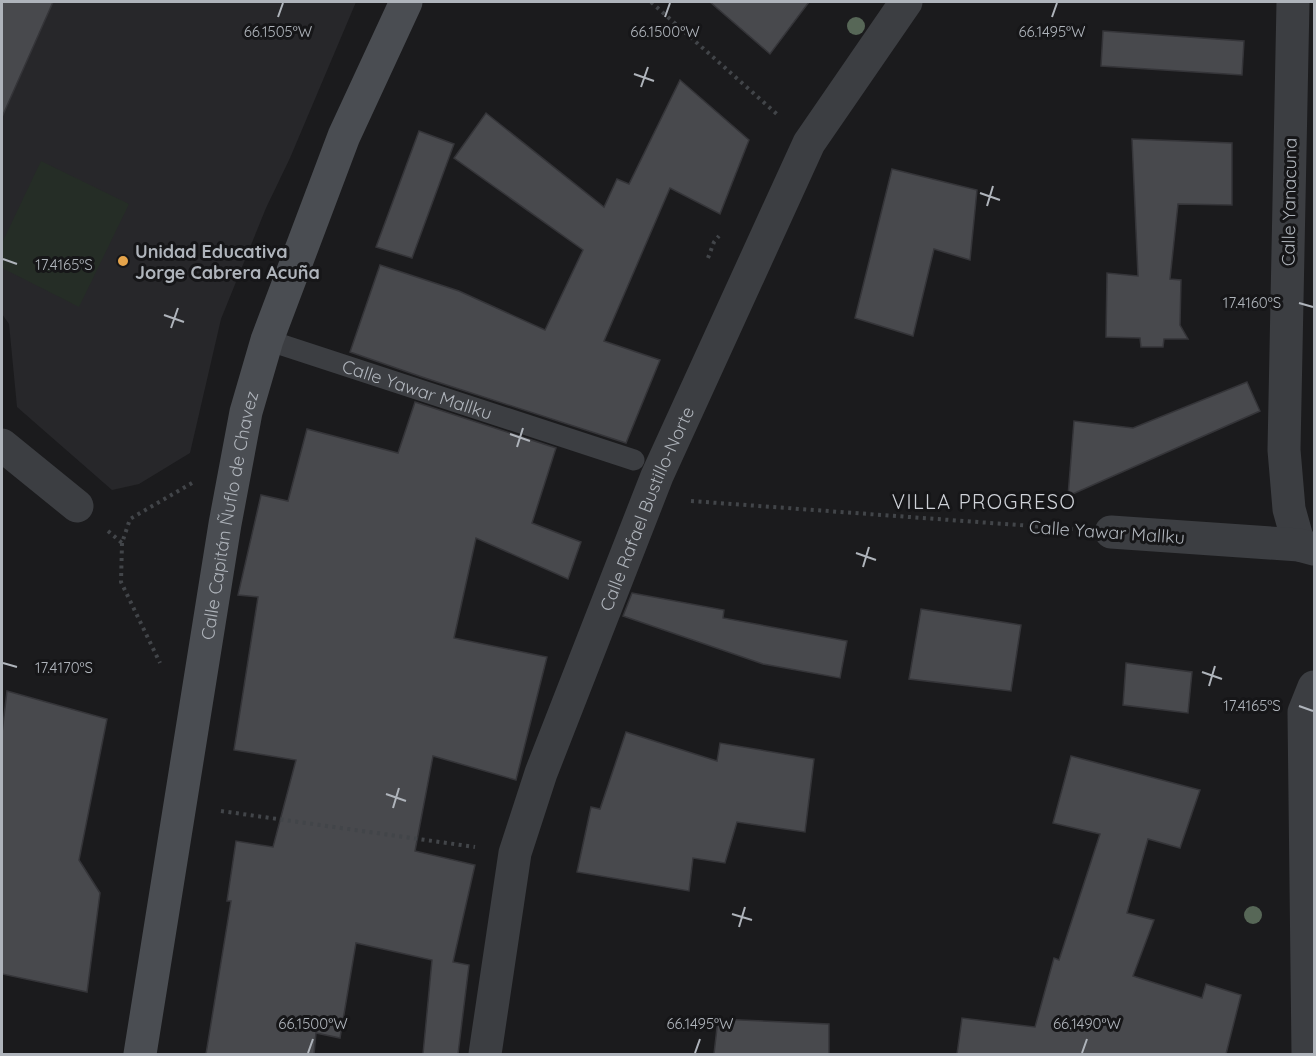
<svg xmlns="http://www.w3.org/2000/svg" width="1316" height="1056" viewBox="0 0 1316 1056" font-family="Quicksand,sans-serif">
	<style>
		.built { fill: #27272a }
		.green { fill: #252d26 }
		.building { fill: #48494d; stroke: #353539; stroke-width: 1.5 }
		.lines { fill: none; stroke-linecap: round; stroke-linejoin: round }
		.path { stroke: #424549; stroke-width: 4; stroke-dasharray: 3 4.5; stroke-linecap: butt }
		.lane { stroke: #3c3e42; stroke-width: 21 }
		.street { stroke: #3c3e42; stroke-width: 33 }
		.secondary { stroke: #4a4d52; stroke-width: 33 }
		.tree { fill: #576757 }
		.ticks { fill: none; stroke: #afb4bb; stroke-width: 2 }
		.poi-dot { fill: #e5a44b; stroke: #161618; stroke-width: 2 }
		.labels { text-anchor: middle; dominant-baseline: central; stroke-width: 6; stroke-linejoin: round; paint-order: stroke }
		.street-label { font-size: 18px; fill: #afb4bb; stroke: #161618 }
		.poi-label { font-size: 18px; font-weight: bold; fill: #afb4bb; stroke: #161618; text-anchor: start }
		.neighbourhood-label { font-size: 20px; letter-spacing: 1.5px; fill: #cfd2d8; stroke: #161618 }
		.ticks-label { font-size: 15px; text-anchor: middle; fill: #afb4bb; stroke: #161618; stroke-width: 6; stroke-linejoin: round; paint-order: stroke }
	</style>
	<rect width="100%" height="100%" fill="#1b1b1d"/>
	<path class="built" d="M2,2H356L290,158L266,208L221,319L190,453L139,484L112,490L17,407L9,324L2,314Z"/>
	<path class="green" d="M41,161L129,204L79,307L2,268V243Z"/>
	<g class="building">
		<path d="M2,2H53L2,117Z"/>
		<path d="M710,2H809L770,54Z"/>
		<path d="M1103,31L1244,41L1242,75L1101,66Z"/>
		<path d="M680,80L749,140L720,214L670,188L604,341L660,360L626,443L422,377L350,352L380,265L459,291L545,330L583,250L454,158L486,113L604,207L617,179L629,184Z"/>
		<path d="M419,131L454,144L412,258L376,247Z"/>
		<path d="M1132,139L1232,143V205L1178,204L1170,279L1181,280L1180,325L1188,339H1164L1163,347H1141L1140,338L1106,337L1107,273L1138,276Z"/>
		<path d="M892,169L977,190L970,260L934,249L913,336L855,318Z"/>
		<path d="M1247,382L1260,411L1068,496L1074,421L1133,428Z"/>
		<path d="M415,402L556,448L532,523L581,542L568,579L476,538L454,638L547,657L516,780L433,756L415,851L475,865L453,962L469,965L458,1054H423L432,960L356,943L340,1038L316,1033L314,1054H206L231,901H227L236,841L273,847L296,760L234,750L258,597L238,595L261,495L288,501L307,429L398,453Z"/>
		<path d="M632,593L724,610L723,618L847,641L840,678L763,664L623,616Z"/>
		<path d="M921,609L1021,625L1011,691L909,679Z"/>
		<path d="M1126,663L1192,672L1188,713L1123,705Z"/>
		<path d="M7,691L107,719L79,860L100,893L87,992L2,974V733Z"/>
		<path d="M626,732L717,761L720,743L814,759L805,832L737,822L725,863L693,858L689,891L577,872L591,807L600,809Z"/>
		<path d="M1071,756L1200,790L1180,848L1148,839L1127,913L1154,920L1133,976L1202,998L1206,984L1241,995L1226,1054H957L962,1018L1035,1027L1054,958L1059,960L1100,834L1053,823Z"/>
		<path d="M718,1019L829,1024V1054H714Z"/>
	</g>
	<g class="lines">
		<g class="path">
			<path d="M651,2L778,115"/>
			<path d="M708,258L714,242L719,236"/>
			<path d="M691,501L1073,529"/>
			<path d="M108,531L122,543L130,519L192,483"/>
			<path d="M122,543L121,582L160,663"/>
			<path d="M221,811L475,847"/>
		</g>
		<path class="lane" id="s1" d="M267,340L634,460"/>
		<g class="street">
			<path d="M1293,2L1284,450L1289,509L1299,545"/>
			<path d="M2,445L77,506"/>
			<path d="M1111,532L1299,545L1314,549"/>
			<path id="s2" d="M485,1054L515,853L541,773L657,476L809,143L906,2"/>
			<path d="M1308,1054L1304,712L1314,687"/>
		</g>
		<path class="secondary" id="s3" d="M140,1054L225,524L246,412L267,340L344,136L406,2"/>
	</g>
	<g class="tree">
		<circle cx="856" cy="26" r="9"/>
		<circle cx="1253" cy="915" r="9"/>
	</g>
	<path class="ticks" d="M278,17L283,3M665,17L670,3M1052,17L1057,3M634,74L654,81M641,87L648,67M980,193L1000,200M987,206L993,186M3,259L17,264M1299,303L1313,307M164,315L184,322M171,328L178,308M510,434L530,441M517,447L523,428M856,553L876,560M863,567L869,547M3,663L17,667M1202,672L1222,679M1209,686L1215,666M1299,706L1313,711M386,794L406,801M393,808L399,788M732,914L752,920M739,927L745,907M308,1053L313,1039M695,1053L700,1039M1082,1053L1087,1039"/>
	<circle class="poi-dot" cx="123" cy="261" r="6"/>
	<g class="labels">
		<g class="street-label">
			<text transform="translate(1289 202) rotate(-89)">Calle Yanacuna</text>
			<text stroke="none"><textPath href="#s1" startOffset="158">Calle Yawar Mallku</textPath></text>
			<text stroke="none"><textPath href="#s2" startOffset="572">Calle Rafael Bustillo-Norte</textPath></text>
			<text stroke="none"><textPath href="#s3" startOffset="546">Calle Capitán Ñuflo de Chavez</textPath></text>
			<text transform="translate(1107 532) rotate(4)">Calle Yawar Mallku</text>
		</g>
		<g class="poi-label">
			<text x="135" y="251">Unidad Educativa<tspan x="135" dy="21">Jorge Cabrera Acuña</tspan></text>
		</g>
		<g class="neighbourhood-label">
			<text x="984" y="501">VILLA PROGRESO</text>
		</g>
	</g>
	<g class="ticks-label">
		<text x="278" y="37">66.1505°W</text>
		<text x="665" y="37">66.1500°W</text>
		<text x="1052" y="37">66.1495°W</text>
		<text x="64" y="270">17.4165°S</text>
		<text x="1252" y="308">17.4160°S</text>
		<text x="64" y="673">17.4170°S</text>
		<text x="1252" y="711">17.4165°S</text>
		<text x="313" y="1029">66.1500°W</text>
		<text x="700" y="1029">66.1495°W</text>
		<text x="1087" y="1029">66.1490°W</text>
	</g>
	<rect width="1316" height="1056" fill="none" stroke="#afb4bb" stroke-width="6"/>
</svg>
